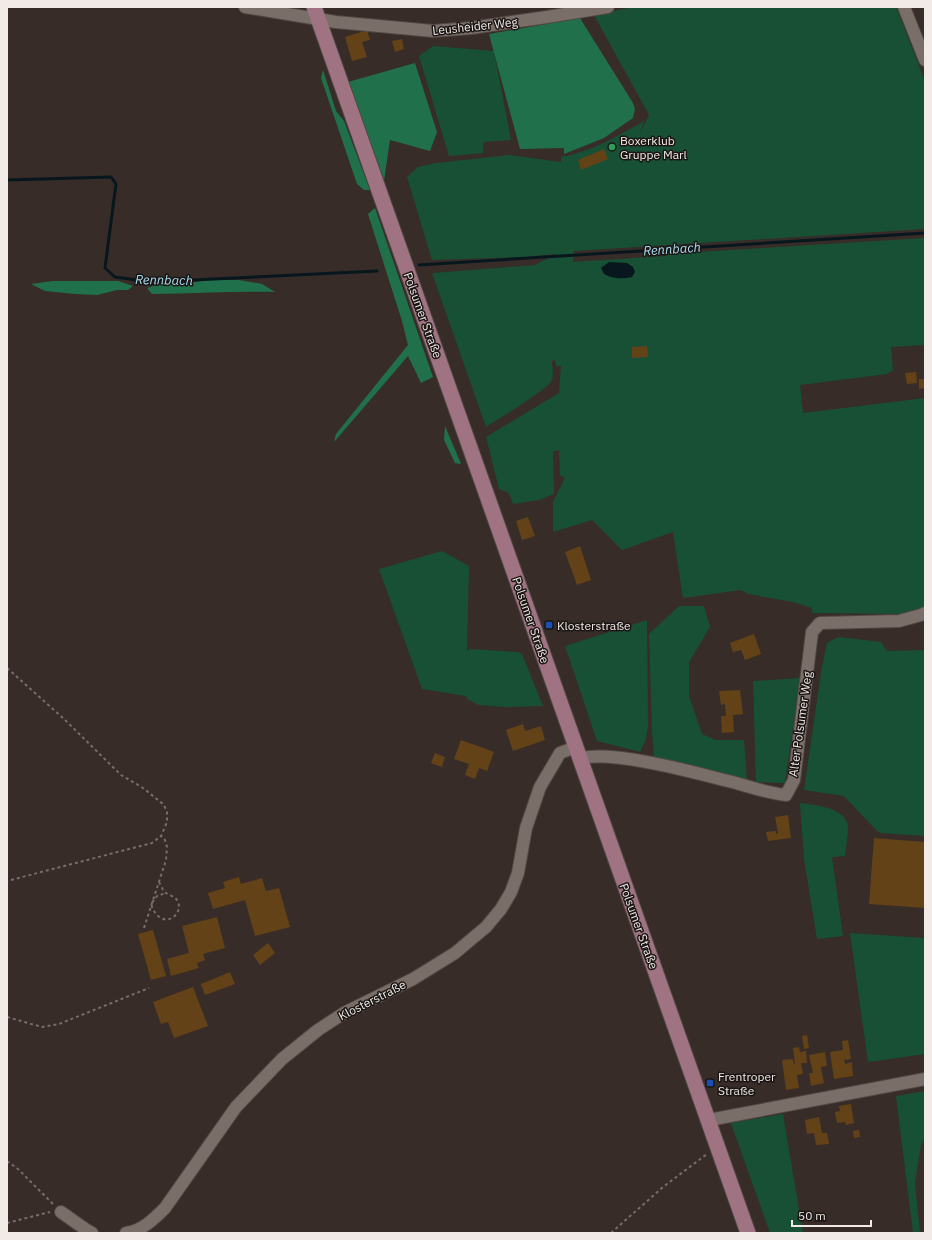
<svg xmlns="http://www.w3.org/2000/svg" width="932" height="1240" viewBox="0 0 932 1240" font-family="'IBM Plex Sans',sans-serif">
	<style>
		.green { fill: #175035 }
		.forest { fill: #20714b }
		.water { fill: #08171d }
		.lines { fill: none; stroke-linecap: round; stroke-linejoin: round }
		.stream { stroke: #08171d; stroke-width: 3 }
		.building { fill: #634217 }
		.minor-casing { stroke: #514744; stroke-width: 14 }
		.major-casing { stroke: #514744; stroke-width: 17 }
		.path { stroke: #776d6a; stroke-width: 2; stroke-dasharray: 3 3; stroke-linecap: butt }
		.minor { stroke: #7a6e69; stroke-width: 12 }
		.major { stroke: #a07383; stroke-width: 15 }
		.leisure-dot { fill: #2e9e5b; stroke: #1b1614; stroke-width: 1.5 }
		.transit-dot { fill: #1a4fb4; stroke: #1b1614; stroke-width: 1.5 }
		.labels { text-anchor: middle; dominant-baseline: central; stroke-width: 3; stroke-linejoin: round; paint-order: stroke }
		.street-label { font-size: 12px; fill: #f2eae7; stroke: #1b1614 }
		.poi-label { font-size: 12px; fill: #f2eae7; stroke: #1b1614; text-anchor: start }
		.water-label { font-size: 13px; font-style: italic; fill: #a8ddf1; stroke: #1b1614 }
	</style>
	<rect width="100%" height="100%" fill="#372c28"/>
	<g class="green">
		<path d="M633,7H896L925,81V229L574,251L573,262L665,256V254L925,238V345L891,347L893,370L887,374L800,385L803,413L925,398V606L921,609L906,614L812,613V608L793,602L748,594L741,590L683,598L673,532L622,550L592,520L553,532V502L565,478L560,475L559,450L553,452L554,494L539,500L513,504L509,493L499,489L486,437L559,393L561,366H556L555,360L552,361C552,366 554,375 552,380C549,389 496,420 486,427L432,273L535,265L556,254L526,257L432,260L407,177L418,167L436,163L509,155L561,162V157C593,151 616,137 644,121L640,133L649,115L594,15Z"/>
		<path d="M433,46L494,51L511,140L484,142L483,145V153L449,156L419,56Z"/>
		<path d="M442,551L469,566L467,651L470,649L518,652L522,654L543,706L506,707L479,705L467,699L466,696L422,689L379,569Z"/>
		<path d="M679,606H704L710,627L689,662V696L702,734L716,740H744L747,781L654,758L652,732L649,634Z"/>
		<path d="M647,620L648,726L646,739L640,752L597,741L565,646Z"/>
		<path d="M838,637L881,642L887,651L925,650V836L881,833L877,831L844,796L804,790L822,666L827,643Z"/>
		<path d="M800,678L785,783L756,782L753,681Z"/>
		<path d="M800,803C815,805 846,807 848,827C848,836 846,846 845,856L832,857L843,936L817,939L804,859Z"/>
		<path d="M850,933L925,938V1054L868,1062Z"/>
		<path d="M925,1091V1137L921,1145L915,1183L920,1233H913L896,1096Z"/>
		<path d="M783,1114L803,1233H770L731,1123Z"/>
	</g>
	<g class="forest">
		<path d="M580,18L633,103L635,109L633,118L604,138L564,154V148L520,149L489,34Z"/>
		<path d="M415,63L437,132L430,151L390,140L384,181L348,82Z"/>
		<path d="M323,70L336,111L344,121L370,190H364L357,184L321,78Z"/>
		<path d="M375,208L433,377L421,383L408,356L334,442L336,434L408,345L402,321L368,214Z"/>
		<path d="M208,280H239L262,284L275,292C234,291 193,294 152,294L147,288L156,285L183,284Z"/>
		<path d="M53,281H118L133,286L128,290H117L97,295L75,294L45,291L31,284Z"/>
		<path d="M445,426L461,464L455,463L444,440Z"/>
	</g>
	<path class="water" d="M609,262L627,263L633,267L635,272L632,277C622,279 613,279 604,274L601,268Z"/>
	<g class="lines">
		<g class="stream">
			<path d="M7,180L111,177L116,184L105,268L115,277L151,282L377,271"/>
			<path d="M419,265L925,233"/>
		</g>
	</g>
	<g class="building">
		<path d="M367,30L370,40L362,42L367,57L352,61L345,37Z"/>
		<path d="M402,39L404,49L395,52L392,41Z"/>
		<path d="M604,149L608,159L581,170L578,160Z"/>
		<path d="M647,346L648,357L632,358V347Z"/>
		<path d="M916,372L917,383L907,384L905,373Z"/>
		<path d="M919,379H925V388L919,389Z"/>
		<path d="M528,517L535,536L522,540L516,521Z"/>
		<path d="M580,546L591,580L577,585L565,552Z"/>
		<path d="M754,634L761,654L745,660L741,650L733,652L730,643Z"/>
		<path d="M740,690L743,714L733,715L734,732L722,733L721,716H726L725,704L721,705L719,691Z"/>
		<path d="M523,724L525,731L541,726L545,740L513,751L506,730Z"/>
		<path d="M461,740L494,752L487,771L479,768L475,779L465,775L469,764L454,759Z"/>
		<path d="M435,753L445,757L442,767L431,763Z"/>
		<path d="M788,815L791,838L768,841L766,832L776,831V834L778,833L775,817Z"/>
		<path d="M874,838L925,842V908L869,904Z"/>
		<path d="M239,877L241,884L262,878L266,891L279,888L290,927L255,936L245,900L213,909L208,893L225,888L223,882Z"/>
		<path d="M217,917L225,948L203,954L205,960L197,963L199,968L171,976L167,959L189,953L182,926Z"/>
		<path d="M153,930L166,976L151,980L138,934Z"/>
		<path d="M268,943L275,953L260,965L253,955Z"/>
		<path d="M230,972L235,984L205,995L201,984Z"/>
		<path d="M193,987L208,1026L174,1038L168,1022L161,1024L153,1002Z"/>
		<path d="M807,1035L809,1048L804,1049L802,1036Z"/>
		<path d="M848,1040L851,1059L844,1060L845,1064L852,1062L853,1076L834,1079L830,1052L843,1050L842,1041Z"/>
		<path d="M799,1047L800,1052L806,1051L807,1063H801L803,1074L797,1075L799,1088L786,1090L782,1060L793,1059L794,1065L795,1064L793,1048Z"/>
		<path d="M825,1052L827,1066L821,1067L824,1083L811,1086L809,1073H813L809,1055Z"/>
		<path d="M851,1104L854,1123L846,1125L845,1122L837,1123L835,1112L840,1111L839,1106Z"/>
		<path d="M819,1117L822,1133H827L829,1144L816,1145L814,1133L807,1134L805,1120Z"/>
		<path d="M859,1130L860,1137L854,1138L853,1131Z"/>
	</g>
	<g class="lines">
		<defs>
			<g id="minor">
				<path d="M245,7L336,22L433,31L471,28L547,17L608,7"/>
				<path d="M904,7L925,60"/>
				<path d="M580,758C597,755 612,757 629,759C665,764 700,774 736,783C754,788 767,793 786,795L794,780L812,632L820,623L899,621L921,615L925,613"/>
				<path d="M709,1120L925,1079"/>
				<path d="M61,1212L85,1229L92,1233"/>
				<path d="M126,1233C142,1231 154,1219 165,1208L236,1107L282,1059L318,1030L344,1013L413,979L455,953L486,927L501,909L511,892L518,873L526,828L540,787L560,753L576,747"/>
			</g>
			<path id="major" d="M314,7L748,1233"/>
		</defs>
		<use href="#minor" class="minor-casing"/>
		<use href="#major" class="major-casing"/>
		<g class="path">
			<path d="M7,668L63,718L121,775L143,788L163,804L167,811V822L161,836L152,843L7,881"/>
			<path d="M159,882C161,885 162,890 166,893C170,896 176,896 178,902C184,916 160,932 151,904L157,896L166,893"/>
			<path d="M144,928L166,860L167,847L165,840L161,836"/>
			<path d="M7,1017L42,1027L59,1024L149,988"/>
			<path d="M7,1161L18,1169L53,1204"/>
			<path d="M7,1223L50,1212"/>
			<path d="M611,1233L663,1187L707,1154"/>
		</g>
		<use href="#minor" class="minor"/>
		<use href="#major" class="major"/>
	</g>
	<circle class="leisure-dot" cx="612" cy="147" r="4"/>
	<g class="transit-dot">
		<rect x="545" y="621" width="8" height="8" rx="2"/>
		<rect x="706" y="1079" width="8" height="8" rx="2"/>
	</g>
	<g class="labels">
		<g class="street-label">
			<text transform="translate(475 26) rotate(-6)">Leusheider Weg</text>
			<text transform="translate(423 315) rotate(70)">Polsumer Straße</text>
			<text transform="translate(531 620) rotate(71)">Polsumer Straße</text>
			<text transform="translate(800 724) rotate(-82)">Alter Polsumer Weg</text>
			<text transform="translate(639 926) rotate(70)">Polsumer Straße</text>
			<text transform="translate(372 1000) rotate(-27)">Klosterstraße</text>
		</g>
		<g class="poi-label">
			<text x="620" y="140">Boxerklub<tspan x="620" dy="14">Gruppe Marl</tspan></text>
			<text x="557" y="625">Klosterstraße</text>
			<text x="718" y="1076">Frentroper<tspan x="718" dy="14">Straße</tspan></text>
		</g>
		<g class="water-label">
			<text transform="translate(672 249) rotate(-4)">Rennbach</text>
			<text transform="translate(164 280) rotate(1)">Rennbach</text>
		</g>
	</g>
	<rect width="932" height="1240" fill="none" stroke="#f2eae7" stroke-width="16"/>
	<path d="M792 1220v6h79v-6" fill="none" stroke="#f2eae7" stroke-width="2"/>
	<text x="798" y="1220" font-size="12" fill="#f2eae7" stroke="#1b1614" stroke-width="3" paint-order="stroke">50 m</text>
</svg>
